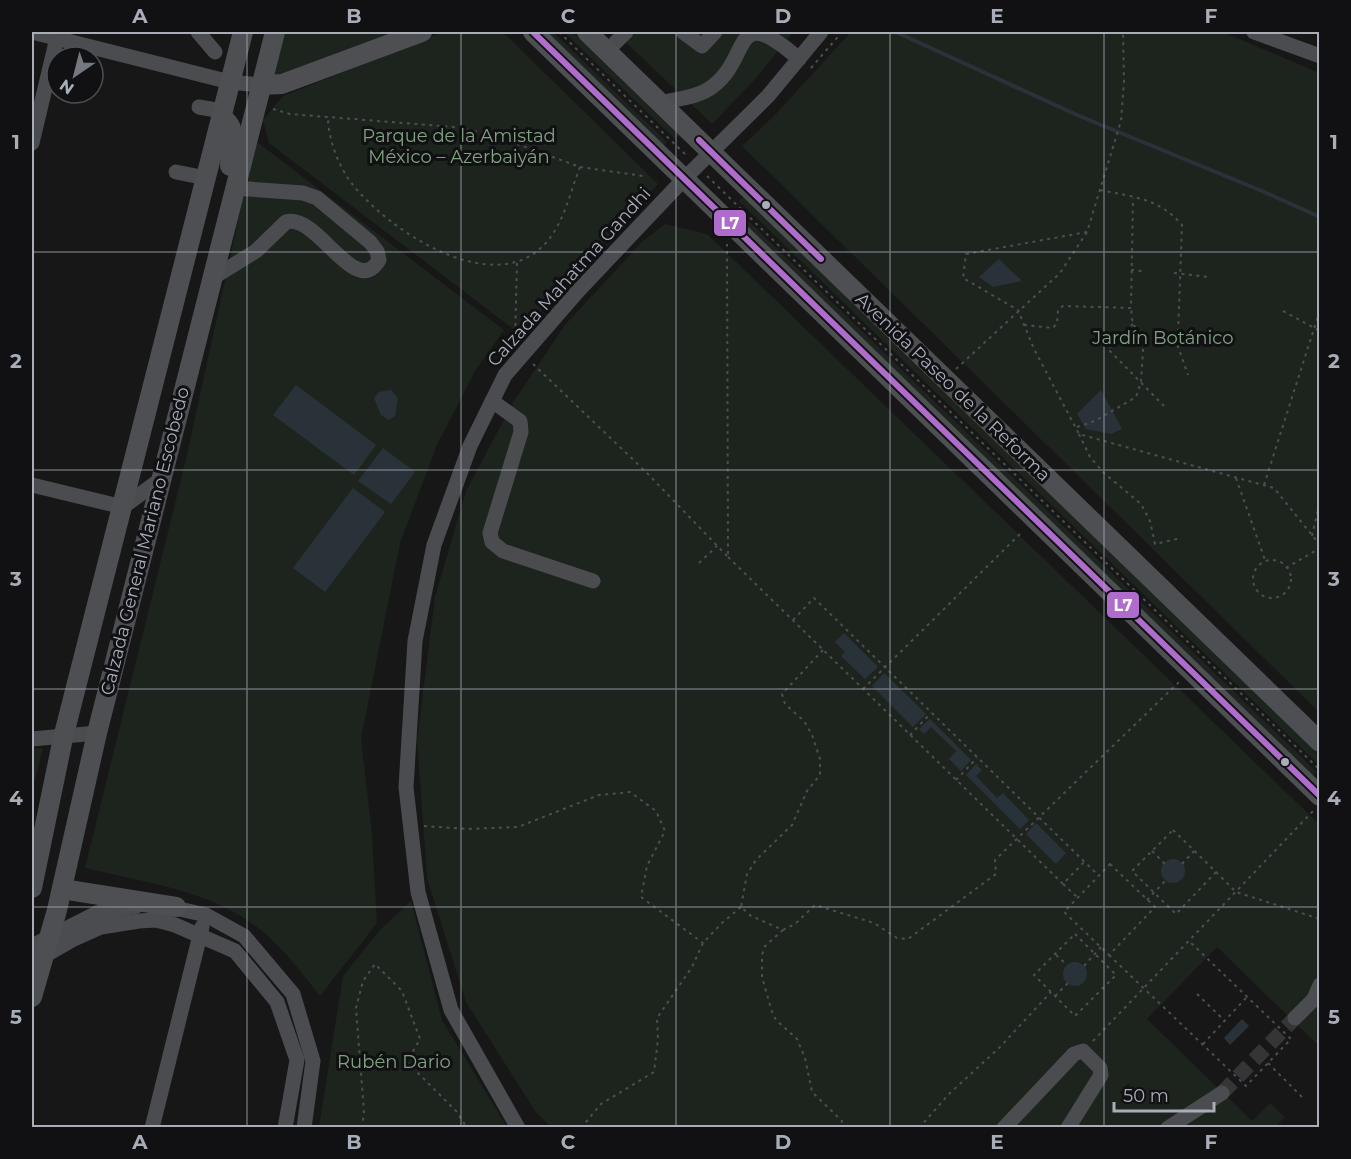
<svg xmlns="http://www.w3.org/2000/svg" width="1351" height="1159" viewBox="0 0 1351 1159" font-family="Montserrat,sans-serif">
	<style>
		.green { fill: #1d241e }
		.water { fill: #2a3239 }
		.lines { fill: none; stroke-linecap: round; stroke-linejoin: round }
		.stream { stroke: #2a3239; stroke-width: 4 }
		.minor-tunnel { stroke: #343537; stroke-width: 15; stroke-dasharray: 15 8; stroke-linecap: butt }
		.path { stroke: #4d4e52; stroke-width: 2; stroke-dasharray: 3 4.5; stroke-linecap: butt }
		.minor { stroke: #4b4c50; stroke-width: 15 }
		.major { stroke: #4d4f52; stroke-width: 20 }
		.bus-1-casing { stroke: #111113; stroke-width: 10 }
		.bus-1 { stroke: #b06ccc; stroke-width: 6 }
		.grid { fill: none; stroke: #a8adb8; stroke-width: 1.5; stroke-opacity: 0.55 }
		.bus-dot { fill: #a8adb8; stroke: #111113; stroke-width: 2 }
		.labels { text-anchor: middle; dominant-baseline: central; stroke-width: 6; stroke-linejoin: round; paint-order: stroke }
		.park-label { font-size: 18px; fill: #7fa381; stroke: #111113 }
		.street-label { font-size: 18px; fill: #a8adb8; stroke: #111113 }
		.line-badge { stroke: #111113; stroke-width: 2 }
		.badge-label { font-size: 16px; text-anchor: middle; font-weight: bold; fill: #fff }
		.neatline { fill: none; stroke: #a8adb8; stroke-width: 2 }
		.grid-label { font-size: 20px; text-anchor: middle; font-weight: bold; fill: #a8adb8 }
	</style>
	<rect width="100%" height="100%" fill="#171717"/>
	<g class="green">
		<path d="M281,32H394L278,76L274,73Z"/>
		<path d="M443,32H499L507,36L658,184L520,334L269,143L263,120L283,96Z"/>
		<path d="M546,32H553L667,142L663,146Z"/>
		<path d="M564,32H572L679,135L675,139Z"/>
		<path d="M615,32H793L756,78L712,124Z"/>
		<path d="M851,32H1223L1319,73V712L742,146L774,116Z"/>
		<path d="M253,139L504,330L475,371L437,445L400,543L361,738L372,835L377,923L320,996C305,977 290,957 272,940C222,891 150,884 85,868L185,463L235,235Z"/>
		<path d="M744,196L1319,755V765L739,201Z"/>
		<path d="M734,207L1317,772L1313,776L729,211Z"/>
		<path d="M665,224L707,234L1319,824V1046L1217,947L1147,1019L1252,1121L1270,1103L1285,1117L1275,1127L552,1128L535,1111L466,1002L427,878L417,740L435,597L466,491L514,401L565,325L643,241Z"/>
		<path d="M43,748L35,781L32,774V749Z"/>
		<path d="M411,901L442,1020L507,1127H319L343,976L381,929Z"/>
	</g>
	<g class="water">
		<path d="M999,259L1022,281L993,287L979,277Z"/>
		<path d="M296,385L376,445L354,475L273,415Z"/>
		<path d="M391,390L398,398L395,416L389,420L381,415L374,398L379,392Z"/>
		<path d="M1101,390L1122,429L1111,434L1086,429L1077,414Z"/>
		<path d="M383,448L415,472L391,504L358,481Z"/>
		<path d="M353,488L385,512L325,592L293,568Z"/>
		<path d="M844,633L878,667L865,679L841,656L845,652L835,642Z"/>
		<path d="M884,673L926,714L913,727L872,686Z"/>
		<path d="M930,719L971,760L961,771L949,759L956,751L931,727L924,734L919,729Z"/>
		<path d="M976,764L982,770L976,776L997,798L1003,793L1029,820L1020,829L966,775Z"/>
		<path d="M1036,823L1066,853L1056,864L1026,834Z"/>
		<circle cx="1173" cy="871" r="12"/>
		<circle cx="1075" cy="974" r="12"/>
		<path d="M1242,1019L1249,1026L1230,1045L1224,1038Z"/>
	</g>
	<g class="lines">
		<path class="stream" d="M896,32L1077,115L1262,191L1320,217"/>
		<path class="minor-tunnel" d="M1222,1093L1295,1018"/>
		<g class="path">
			<path d="M559,32L688,157"/>
			<path d="M1315,32L1320,33"/>
			<path d="M811,68L842,32"/>
			<path d="M273,109L290,114L454,127L493,135L580,167C569,195 562,233 536,252C482,292 388,229 353,185C339,168 328,139 328,117"/>
			<path d="M580,167L643,176"/>
			<path d="M707,176L1320,770"/>
			<path d="M1100,190C1133,197 1159,198 1182,225L1178,334C1169,345 1142,338 1135,327C1131,321 1132,314 1131,308"/>
			<path d="M1087,232L966,254L963,278L1018,310L1034,349L1079,434L1274,488L1320,545"/>
			<path d="M1131,270L1142,271"/>
			<path d="M1174,273L1209,277"/>
			<path d="M1283,311L1320,331"/>
			<path d="M1133,324L1108,349L1164,406"/>
			<path d="M1024,325L1053,328L1057,323L1058,310L1063,306L1131,308L1133,198"/>
			<path d="M1175,338L1188,375"/>
			<path d="M515,341L517,263"/>
			<path d="M533,364L645,471L728,557L727,244"/>
			<path d="M956,369L1060,273L1087,232L1121,121L1124,82L1123,32"/>
			<path d="M1077,427L1095,421L1136,397L1141,382L1144,335"/>
			<path d="M1079,434L1090,457L1104,473L1141,504L1150,521L1155,544L1177,539"/>
			<path d="M1236,478L1265,560"/>
			<path d="M1264,485L1320,310"/>
			<path d="M1312,536L1320,501"/>
			<path d="M728,557L1063,884L1084,862"/>
			<circle cx="1272" cy="579" r="19"/>
			<path d="M699,563L717,546"/>
			<path d="M1286,568L1320,548"/>
			<path d="M793,620L814,598L1099,876"/>
			<path d="M823,650L782,694L785,704L804,721L812,735L820,759V775L807,791L792,825L756,860L747,874L741,907L751,916L783,930L795,924L815,905L874,923L897,938L908,939L996,874L995,860L1180,681"/>
			<path d="M863,689L1023,531"/>
			<path d="M910,735L931,713"/>
			<path d="M956,780L977,758"/>
			<path d="M424,826L468,829L518,827L599,795L630,792L656,811L665,831L647,866L641,897L703,943"/>
			<path d="M1173,830L1216,872L1176,914L1132,871Z"/>
			<path d="M1152,851L1165,864"/>
			<path d="M1110,864L1155,907L1109,955L1064,912Z"/>
			<path d="M1182,864L1194,851"/>
			<path d="M1216,872L1236,892L1320,919"/>
			<path d="M1063,884L1078,898"/>
			<path d="M1147,900L1166,880"/>
			<path d="M783,930L765,946L762,955V977L772,1012L776,1020L797,1039L805,1058L812,1092L842,1121V1128"/>
			<path d="M1075,934L1116,975L1075,1016L1034,975Z"/>
			<path d="M1056,955L1067,965"/>
			<path d="M1109,955L1246,1086L1291,1039L1189,941"/>
			<path d="M1084,966L1101,947"/>
			<path d="M1197,994L1225,1021"/>
			<path d="M1055,996L1068,983"/>
			<path d="M1093,1041L1313,811"/>
			<path d="M1203,1044L1246,998"/>
			<path d="M1268,1063L1303,1098"/>
			<path d="M362,1128L364,1112L356,1008L363,981L375,964L402,991L420,1039L407,1062L457,1112L467,1128"/>
			<path d="M581,1128L601,1104L654,1072L658,1039L657,1018L692,967L703,943L722,923L741,907"/>
			<path d="M919,1128L949,1094L999,1048L1051,992"/>
		</g>
		<g class="minor">
			<path d="M32,32L230,82L260,85"/>
			<path d="M198,32L215,52"/>
			<path d="M683,32L702,46L715,32"/>
			<path d="M1254,32L1320,56"/>
			<path d="M607,51L626,32"/>
			<path d="M660,103C677,99 700,97 713,86C752,57 731,0 799,59"/>
			<path d="M199,107L222,111"/>
			<path d="M32,143L57,38"/>
			<path d="M176,172L206,178"/>
			<path d="M211,279L256,251L286,222C318,213 355,300 379,260L377,251L370,242L317,198L303,193L234,188"/>
			<path d="M492,401L520,421L521,432L490,533L492,542L503,551L593,581"/>
			<path d="M32,485L123,507L161,479"/>
			<path d="M32,739L97,733"/>
			<path d="M166,906L206,915L244,936L293,994L313,1061L304,1128"/>
			<path d="M32,946L97,913L137,906"/>
			<path d="M32,963L72,940L101,927L139,921L156,920L175,925L235,951L277,1002L297,1060L285,1128"/>
			<path d="M1295,1018L1314,999L1320,985"/>
			<path d="M152,1128L202,927"/>
			<path d="M518,1128L451,1010L418,892L406,787L415,641L434,545L470,446L505,375L578,291L684,179L768,96L821,32"/>
			<path d="M1004,1128L1074,1054L1083,1051L1100,1068L1101,1075L1068,1128"/>
			<path d="M1168,1128L1222,1093"/>
		</g>
		<g class="major">
			<path d="M533,32L1320,796"/>
			<path d="M587,32L1320,742"/>
			<path d="M260,85L282,84L422,32"/>
			<path d="M221,118C239,126 231,150 230,166"/>
			<path d="M32,888L63,738L243,32"/>
			<path d="M62,889L176,907"/>
			<path d="M32,997L57,910L97,733L275,32"/>
		</g>
		<defs>
			<g id="bus-1">
				<path d="M533,32L1320,796"/>
				<path d="M699,140L821,259"/>
			</g>
		</defs>
		<use href="#bus-1" class="bus-1-casing"/>
		<use href="#bus-1" class="bus-1"/>
	</g>
	<path class="grid" d="M247,32V1128M461,32V1128M676,32V1128M890,32V1128M1104,32V1128M32,252H1320M32,470H1320M32,689H1320M32,907H1320"/>
	<g class="bus-dot">
		<circle cx="766" cy="205" r="5"/>
		<circle cx="1285" cy="762" r="5"/>
	</g>
	<g class="labels">
		<g class="park-label">
			<text x="459" y="136">Parque de la Amistad<tspan x="459" dy="21">México – Azerbaiyán</tspan></text>
			<text x="1163" y="338">Jardín Botánico</text>
			<text x="394" y="1062">Rubén Dario</text>
		</g>
		<g class="street-label">
			<text transform="translate(569 277) rotate(-48)">Calzada Mahatma Gandhi</text>
			<text transform="translate(953 387) rotate(44)">Avenida Paseo de la Reforma</text>
			<text transform="translate(145 541) rotate(-76)">Calzada General Mariano Escobedo</text>
		</g>
	</g>
	<g class="line-badge">
		<rect x="713" y="209" width="34" height="28" rx="6" fill="#b06ccc"/>
		<rect x="1106" y="591" width="34" height="28" rx="6" fill="#b06ccc"/>
	</g>
	<g class="badge-label">
		<text x="730" y="229">L7</text>
		<text x="1123" y="611">L7</text>
	</g>
	<rect width="1351" height="1159" fill="none" stroke="#111113" stroke-width="66"/>
	<g transform="translate(75 75) rotate(215)"><circle r="28" fill="#111113" stroke="#4d4f55" stroke-width="1.5"/>
	<path d="M0-4.5L10 22L0 15L-10 22Z" fill="#757880"/>
	<text y="-9" font-size="16" font-weight="bold" text-anchor="middle" fill="#a8adb8">N</text>
	</g>
	<path d="M1114 1102v9h100v-9" fill="none" stroke="#a8adb8" stroke-width="3"/>
	<text x="1123" y="1102" font-size="18" fill="#a8adb8" stroke="#111113" stroke-width="4.5" paint-order="stroke">50 m</text>
	<rect x="33" y="33" width="1285" height="1093" class="neatline"/>
	<g class="grid-label">
		<text x="140" y="23">A</text>
		<text x="354" y="23">B</text>
		<text x="568" y="23">C</text>
		<text x="783" y="23">D</text>
		<text x="997" y="23">E</text>
		<text x="1211" y="23">F</text>
		<text x="16" y="149">1</text>
		<text x="1334" y="149">1</text>
		<text x="16" y="368">2</text>
		<text x="1334" y="368">2</text>
		<text x="16" y="586">3</text>
		<text x="1334" y="586">3</text>
		<text x="16" y="805">4</text>
		<text x="1334" y="805">4</text>
		<text x="16" y="1024">5</text>
		<text x="1334" y="1024">5</text>
		<text x="140" y="1149">A</text>
		<text x="354" y="1149">B</text>
		<text x="568" y="1149">C</text>
		<text x="783" y="1149">D</text>
		<text x="997" y="1149">E</text>
		<text x="1211" y="1149">F</text>
	</g>
</svg>
